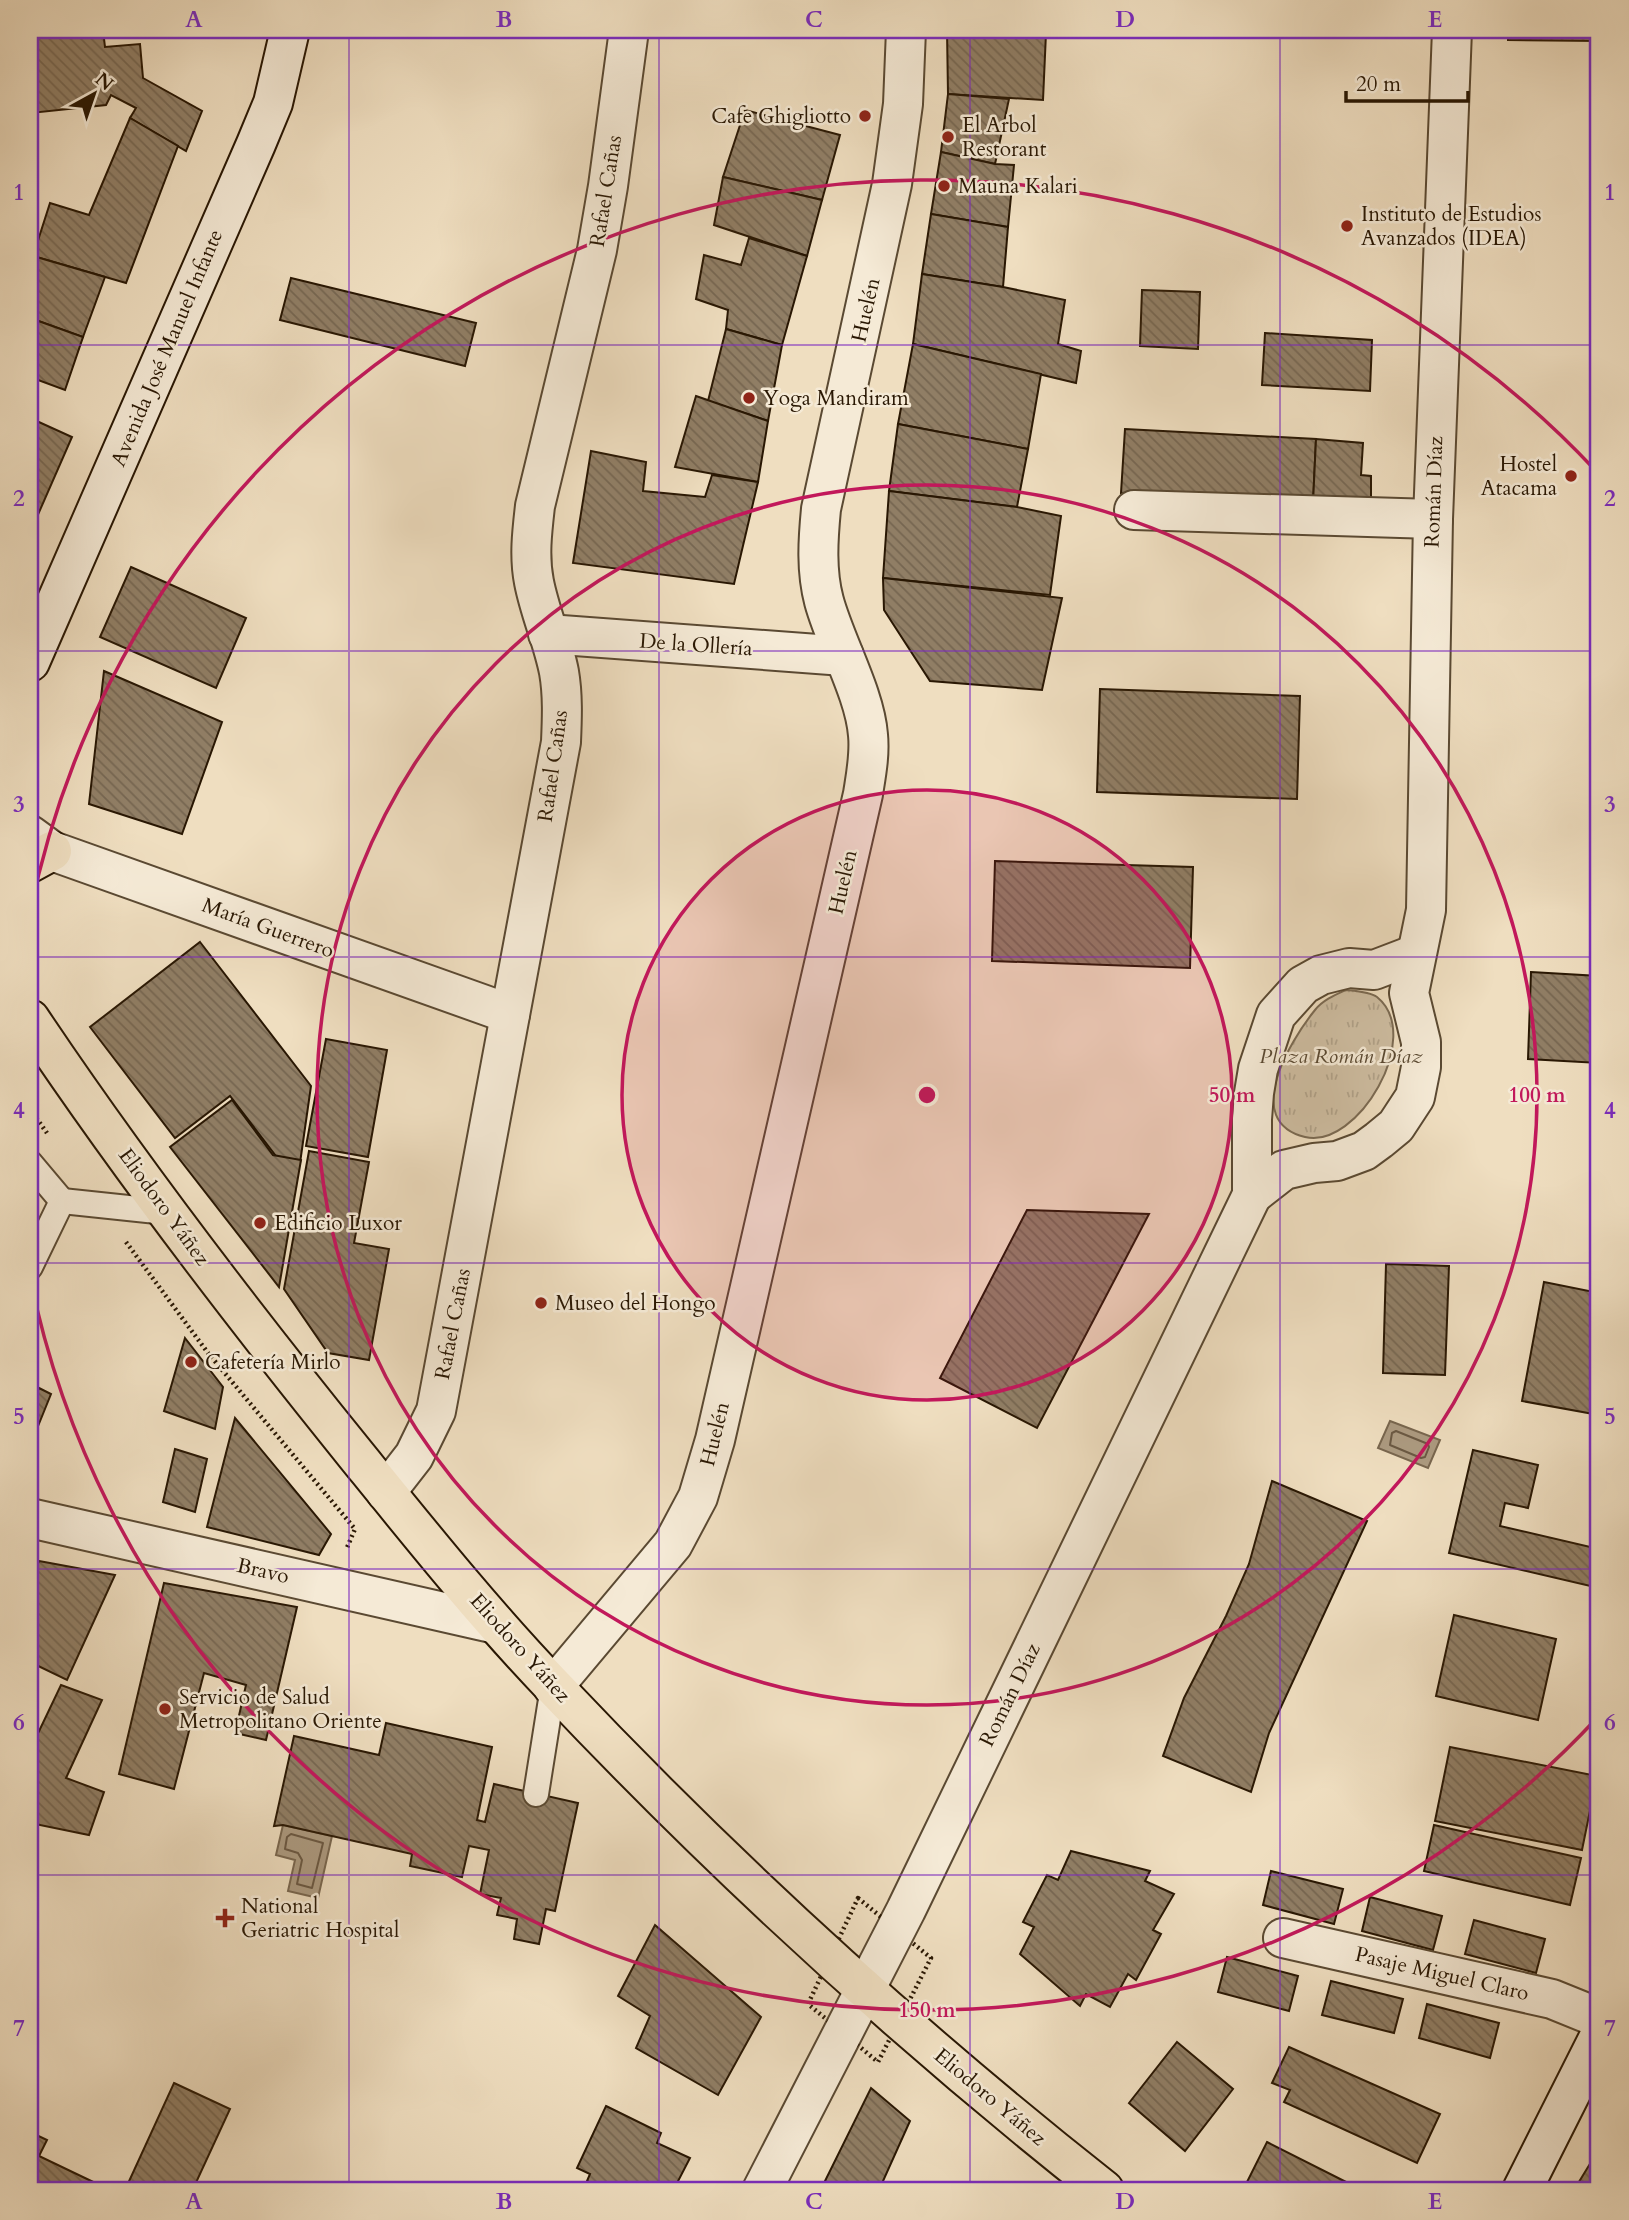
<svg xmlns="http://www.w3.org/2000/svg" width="1629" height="2220" viewBox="0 0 1629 2220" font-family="Cardo,serif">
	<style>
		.grass { fill: url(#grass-tufts); stroke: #7b6a52; stroke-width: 2 }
		.water { fill: #ac9a80; stroke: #78664e; stroke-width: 2 }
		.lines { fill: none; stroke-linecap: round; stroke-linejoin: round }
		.shore { stroke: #6a5842; stroke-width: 2 }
		.building { fill: url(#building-back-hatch); stroke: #291703; stroke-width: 2 }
		.lane-casing { stroke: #5a4932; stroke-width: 28 }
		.street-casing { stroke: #5a4932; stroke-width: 42 }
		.secondary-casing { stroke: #291703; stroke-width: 42 }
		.primary-casing { stroke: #291703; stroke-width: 42 }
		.path { stroke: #291703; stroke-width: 4.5; stroke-dasharray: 2 3.5; stroke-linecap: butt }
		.lane { stroke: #f5ead6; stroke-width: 24 }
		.street { stroke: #f5ead6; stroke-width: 38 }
		.secondary { stroke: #f5ead6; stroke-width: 38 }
		.primary { stroke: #efdec0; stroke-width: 38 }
		.grid { fill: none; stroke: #7b2cbf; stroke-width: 2; stroke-opacity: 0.55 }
		.ring { fill: none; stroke: #c2185b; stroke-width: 3.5 }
		.poi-dot { fill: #8f2418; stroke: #f5ead6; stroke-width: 2.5 }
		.labels { text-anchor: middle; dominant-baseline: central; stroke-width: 5; stroke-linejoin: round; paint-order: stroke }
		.poi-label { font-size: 21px; fill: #291703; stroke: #f5ead6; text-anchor: start }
		.street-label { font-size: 21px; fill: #291703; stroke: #f5ead6 }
		.park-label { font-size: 21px; font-style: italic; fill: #5a4932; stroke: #f5ead6 }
		.centre { fill: #c2185b; stroke: #f5ead6; stroke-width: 3.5 }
		.ring-label { font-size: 21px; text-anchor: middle; font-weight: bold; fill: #c2185b; stroke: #f5ead6; stroke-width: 5; stroke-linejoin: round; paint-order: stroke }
		.neatline { fill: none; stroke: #7b2cbf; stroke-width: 2.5 }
		.grid-label { font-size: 23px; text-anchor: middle; font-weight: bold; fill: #7b2cbf }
	</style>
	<defs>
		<pattern id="grass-tufts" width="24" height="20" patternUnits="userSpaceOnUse" patternTransform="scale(1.75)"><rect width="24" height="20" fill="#cdbca0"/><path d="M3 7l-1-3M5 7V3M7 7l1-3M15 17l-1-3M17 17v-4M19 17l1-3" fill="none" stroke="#b0a188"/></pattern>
		<pattern id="building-back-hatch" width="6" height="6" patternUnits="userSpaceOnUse" patternTransform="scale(1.75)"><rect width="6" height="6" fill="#907e65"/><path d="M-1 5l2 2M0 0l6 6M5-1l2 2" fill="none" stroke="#766651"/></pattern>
	</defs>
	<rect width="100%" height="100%" fill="#efdec0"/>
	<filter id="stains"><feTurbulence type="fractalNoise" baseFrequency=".00286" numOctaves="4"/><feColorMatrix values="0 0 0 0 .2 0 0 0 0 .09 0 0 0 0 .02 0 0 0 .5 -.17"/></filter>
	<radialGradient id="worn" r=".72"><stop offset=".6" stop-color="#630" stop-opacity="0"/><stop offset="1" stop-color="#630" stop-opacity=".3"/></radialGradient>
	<path class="grass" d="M1346,990C1355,991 1370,992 1377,997C1425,1036 1357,1150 1305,1137C1241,1121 1290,1041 1315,1010C1323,1000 1335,995 1346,990Z"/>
	<g class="water">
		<path d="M1390,1421L1440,1440L1428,1468L1378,1448Z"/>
		<path d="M283,1825L332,1836L318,1898L288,1891L295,1860L276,1855Z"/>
	</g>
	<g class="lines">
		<g class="shore">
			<path d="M1396,1431L1428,1444L1429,1447L1425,1457L1421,1458L1390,1445L1392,1433Z"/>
			<path d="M291,1834L323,1843L312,1888L297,1884L302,1860L298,1853L285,1849L287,1837Z"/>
		</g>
	</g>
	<g class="building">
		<path d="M30,30H103L105,47L140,44L143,78L202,111L186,151L130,118L136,108L111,95L106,105L31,113Z"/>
		<path d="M947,30H1046V33Z"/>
		<path d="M947,30L1046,33L1043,100L948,94Z"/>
		<path d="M1508,30H1599V41L1508,40Z"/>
		<path d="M948,94L1009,99L995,164L941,152Z"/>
		<path d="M745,110L840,135L822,200L723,177Z"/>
		<path d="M130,118L178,146L126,283L33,256L50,203L89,215Z"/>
		<path d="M941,152L995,164L1014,165L1008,227L931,214Z"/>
		<path d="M723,177L822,200L807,256L714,225Z"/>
		<path d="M931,214L1008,227L1003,287L922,274Z"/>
		<path d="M749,238L807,256L782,345L726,329L728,310L696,299L704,255L741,265Z"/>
		<path d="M33,256L105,277L83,337L30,318V265Z"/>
		<path d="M922,274L1003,287L1065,300L1058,344L1081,351L1076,383L913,344Z"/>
		<path d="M291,278L476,323L465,366L280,320Z"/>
		<path d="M1142,290L1200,292L1198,349L1140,346Z"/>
		<path d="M30,318L83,337L65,390L30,377Z"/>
		<path d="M726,329L782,345L768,421L708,401Z"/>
		<path d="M1265,333L1372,340L1370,391L1262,385Z"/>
		<path d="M913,344L1041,374L1028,449L898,424Z"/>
		<path d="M696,396L768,421L758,482L675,467Z"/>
		<path d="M30,418L72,437L33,526L30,524Z"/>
		<path d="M898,424L1028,449L1017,507L889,491Z"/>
		<path d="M1125,429L1316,439L1313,503L1121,493Z"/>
		<path d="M1316,439L1363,443L1361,475L1371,476V506L1313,503Z"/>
		<path d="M591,451L646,462L643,491L705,497L712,475L758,482L734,584L573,563Z"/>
		<path d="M889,491L1017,507L1061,516L1050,595L883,578Z"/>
		<path d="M131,567L246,618L216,688L100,637Z"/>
		<path d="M883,578L1062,598L1042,690L930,681L884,610Z"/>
		<path d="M104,671L222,722L182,834L89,804Z"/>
		<path d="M1100,689L1300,696L1297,799L1097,792Z"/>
		<path d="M995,861L1193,867L1190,968L992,961Z"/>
		<path d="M200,942L311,1086L300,1163L279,1160L230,1096L175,1138L90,1027Z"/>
		<path d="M1531,972L1599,976V1063L1528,1059Z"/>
		<path d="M326,1039L387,1050L368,1157L306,1146Z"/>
		<path d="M232,1100L273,1155L301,1160L279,1287L170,1147Z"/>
		<path d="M309,1151L369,1162L354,1243L389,1249L369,1360L328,1353L284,1289Z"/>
		<path d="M30,1171L41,1176L30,1201Z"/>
		<path d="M1027,1210L1149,1214L1037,1428L940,1378Z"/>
		<path d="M1386,1264L1449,1266L1445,1375L1383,1373Z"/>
		<path d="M1544,1282L1599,1293V1415L1522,1401Z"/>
		<path d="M185,1338L223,1387L215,1429L164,1411Z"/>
		<path d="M39,1388L51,1394L30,1446V1412Z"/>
		<path d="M235,1418L331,1534L319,1555L207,1527Z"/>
		<path d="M175,1449L207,1459L195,1512L163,1502Z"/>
		<path d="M1473,1450L1538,1465L1528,1508L1505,1503L1500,1526L1599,1549V1588L1449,1553Z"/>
		<path d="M1272,1481L1367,1521L1269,1733L1251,1792L1163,1756L1184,1698L1226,1616L1249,1564Z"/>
		<path d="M39,1561L115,1575L67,1680L30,1662V1581Z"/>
		<path d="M164,1583L297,1607L266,1740L235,1733L246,1685L204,1673L174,1789L119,1774Z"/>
		<path d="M1454,1615L1556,1639L1538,1720L1436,1696Z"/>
		<path d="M61,1685L102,1700L66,1778L104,1792L89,1835L30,1823V1750Z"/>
		<path d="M386,1723L492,1747L477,1820L485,1822L494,1784L578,1803L555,1911L546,1909L539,1944L514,1939L517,1919L497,1915L501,1898L480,1894L489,1850L469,1846L462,1877L410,1866L412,1854L283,1825L274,1826L294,1736L379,1755Z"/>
		<path d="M1450,1747L1597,1776L1582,1850L1435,1821Z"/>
		<path d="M1434,1825L1581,1858L1570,1905L1424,1871Z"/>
		<path d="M1071,1851L1150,1871L1145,1881L1174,1894L1153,1930L1161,1934L1136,1980L1128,1974L1110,2007L1086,1994L1080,2006L1020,1954L1034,1927L1023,1922L1047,1875L1058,1880Z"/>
		<path d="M1271,1871L1343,1889L1334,1924L1263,1905Z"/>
		<path d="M1370,1897L1442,1916L1433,1950L1362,1931Z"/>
		<path d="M1474,1920L1545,1939L1536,1973L1465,1954Z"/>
		<path d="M655,1925L761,2017L718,2095L636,2048L650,2016L618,1996Z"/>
		<path d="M1227,1957L1298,1976L1289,2011L1218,1992Z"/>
		<path d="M1331,1981L1403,1999L1394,2033L1322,2015Z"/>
		<path d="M1427,2004L1499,2023L1490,2058L1419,2038Z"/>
		<path d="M1177,2042L1233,2089L1185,2151L1129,2103Z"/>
		<path d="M1289,2047L1440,2114L1417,2163L1284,2102L1290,2090L1272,2083Z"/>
		<path d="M174,2083L230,2109L193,2189L195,2190H125Z"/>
		<path d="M871,2088L910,2121L879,2190H838L824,2183Z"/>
		<path d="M606,2106L661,2133L657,2143L690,2158L674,2189L664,2184L662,2190H606L587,2181L590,2174L577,2168Z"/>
		<path d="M30,2132L47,2140L39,2156L110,2190H30Z"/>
		<path d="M1267,2142L1362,2190H1243Z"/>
		<path d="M1599,2149V2190H1574Z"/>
	</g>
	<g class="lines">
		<defs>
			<g id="lane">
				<path d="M30,1163L62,1201L30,1267"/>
				<path d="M62,1201L166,1212"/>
				<path d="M536,1794L553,1687"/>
			</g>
			<g id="street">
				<path d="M1134,510L1433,519"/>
				<path d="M548,634L844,656"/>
				<path d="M30,835L52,851L510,1014"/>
				<path d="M1252,1195L1284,1170L1314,1163L1337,1161L1364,1151L1379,1140L1396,1126L1415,1097L1421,1067V1042L1409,993L1426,910L1433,519L1452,30"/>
				<path d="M386,1492L414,1456L436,1411L561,742C562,719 563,695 559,672C553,641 540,613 534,582C529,557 532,532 535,506L597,250L608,186L629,30"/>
				<path d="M30,1518L496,1624"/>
				<path d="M553,1687L673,1544L698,1497L715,1440L863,794C866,775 870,755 868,735C865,694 835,642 824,601C816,571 818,540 821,509L892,184L903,104L906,30"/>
				<path d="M1283,1938L1552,1999L1599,2018"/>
				<path d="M762,2190L906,1910L1252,1195V1119L1254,1093L1258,1069L1276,1015L1303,985L1321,975L1349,968L1374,970L1416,954"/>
			</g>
			<g id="secondary">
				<path d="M30,662L256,144L273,103L290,30"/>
				<path d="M1522,2190L1599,2037"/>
			</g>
			<g id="primary">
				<path d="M30,863L52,851"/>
				<path d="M30,1019C131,1170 242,1314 356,1455C420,1534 484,1614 554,1687C725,1868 909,2036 1104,2190"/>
			</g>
		</defs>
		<use href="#lane" class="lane-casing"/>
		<use href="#street" class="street-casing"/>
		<use href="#secondary" class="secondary-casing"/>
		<use href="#primary" class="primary-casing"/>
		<g class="path">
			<path d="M30,1109L47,1133"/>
			<path d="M126,1242L208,1353L355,1529L346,1550"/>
			<path d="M858,1898L931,1958L878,2062L808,2004Z"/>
		</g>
		<use href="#lane" class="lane"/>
		<use href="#street" class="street"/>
		<use href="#secondary" class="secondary"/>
		<use href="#primary" class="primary"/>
	</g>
	<path class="grid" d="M349,30V2190M659,30V2190M970,30V2190M1280,30V2190M30,345H1599M30,651H1599M30,957H1599M30,1263H1599M30,1569H1599M30,1875H1599"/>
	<circle cx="927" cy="1095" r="305" fill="#c2185b" fill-opacity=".12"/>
	<g class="ring">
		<circle cx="927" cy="1095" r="305"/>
		<circle cx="927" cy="1095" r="610"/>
		<path d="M1596 1719A915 915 0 0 1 30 1277M30 913A915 915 0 0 1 1596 471"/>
	</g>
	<g class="poi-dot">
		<circle cx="865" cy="116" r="7"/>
		<circle cx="948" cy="137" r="7"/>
		<circle cx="944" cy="186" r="7"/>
		<circle cx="1347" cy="226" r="7"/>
		<circle cx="749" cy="398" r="7"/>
		<circle cx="1571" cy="476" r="7"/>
		<circle cx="260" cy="1223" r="7"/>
		<circle cx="541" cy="1303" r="7"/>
		<circle cx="191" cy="1362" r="7"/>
		<circle cx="165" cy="1709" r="7"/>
		<path d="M221.5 1907.5h7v7h7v7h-7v7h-7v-7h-7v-7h7z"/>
	</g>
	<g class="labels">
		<g class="poi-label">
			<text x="851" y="116" text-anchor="end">Cafe Ghigliotto</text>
			<text x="962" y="125">El Arbol<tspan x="962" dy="24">Restorant</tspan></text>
			<text x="958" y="186">Mauna Kalari</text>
			<text x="1361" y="214">Instituto de Estudios<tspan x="1361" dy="24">Avanzados (IDEA)</tspan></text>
			<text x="763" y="398">Yoga Mandiram</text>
			<text x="1557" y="464" text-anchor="end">Hostel<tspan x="1557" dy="24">Atacama</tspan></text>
			<text x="274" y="1223">Edificio Luxor</text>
			<text x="555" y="1303">Museo del Hongo</text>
			<text x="205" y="1362">Cafetería Mirlo</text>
			<text x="179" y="1697">Servicio de Salud<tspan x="179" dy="24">Metropolitano Oriente</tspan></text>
			<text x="241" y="1906">National<tspan x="241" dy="24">Geriatric Hospital</tspan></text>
		</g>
		<g class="street-label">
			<text transform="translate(606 191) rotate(-81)">Rafael Cañas</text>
			<text transform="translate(866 310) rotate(-77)">Huelén</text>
			<text transform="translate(167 348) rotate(-67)">Avenida José Manuel Infante</text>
			<text transform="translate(1434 492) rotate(-88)">Román Díaz</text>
			<text transform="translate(696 645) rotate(4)">De la Ollería</text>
			<text transform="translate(553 766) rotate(-82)">Rafael Cañas</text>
			<text transform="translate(843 882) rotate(-77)">Huelén</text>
			<text transform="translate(268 928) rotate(20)">María Guerrero</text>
			<text transform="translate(164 1207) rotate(54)">Eliodoro Yáñez</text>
			<text transform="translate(453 1324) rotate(-79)">Rafael Cañas</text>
			<text transform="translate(715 1434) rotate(-76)">Huelén</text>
			<text transform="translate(263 1571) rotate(13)">Bravo</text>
			<text transform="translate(520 1648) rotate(48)">Eliodoro Yáñez</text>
			<text transform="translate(1010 1695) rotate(-64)">Román Díaz</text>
			<text transform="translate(1442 1974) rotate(13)">Pasaje Miguel Claro</text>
			<text transform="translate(990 2097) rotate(40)">Eliodoro Yáñez</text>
		</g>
		<g class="park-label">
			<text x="1341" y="1056">Plaza Román Díaz</text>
		</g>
	</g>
	<circle cx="927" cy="1095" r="10" class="centre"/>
	<g class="ring-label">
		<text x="1232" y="1102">50 m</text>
		<text x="1537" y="1102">100 m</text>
		<text x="927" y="2017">150 m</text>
	</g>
	<rect width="1629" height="2220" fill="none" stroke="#efdec0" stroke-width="77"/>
	<g transform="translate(94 94) rotate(40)" stroke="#f5ead6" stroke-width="5" paint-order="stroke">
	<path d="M0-5L12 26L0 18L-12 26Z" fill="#291703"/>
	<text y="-10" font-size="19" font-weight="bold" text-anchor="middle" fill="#291703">N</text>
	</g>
	<path d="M1346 91v10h122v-10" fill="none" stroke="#291703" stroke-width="3.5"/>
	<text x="1356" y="91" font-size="21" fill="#291703" stroke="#f5ead6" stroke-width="5" paint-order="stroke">20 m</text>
	<rect x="38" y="38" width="1552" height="2144" class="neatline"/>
	<g class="grid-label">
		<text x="194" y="27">A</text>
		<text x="504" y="27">B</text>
		<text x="814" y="27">C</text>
		<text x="1125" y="27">D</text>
		<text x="1435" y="27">E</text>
		<text x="19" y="200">1</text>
		<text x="1610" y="200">1</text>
		<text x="19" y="506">2</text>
		<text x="1610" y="506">2</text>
		<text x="19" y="812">3</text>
		<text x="1610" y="812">3</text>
		<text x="19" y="1118">4</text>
		<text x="1610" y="1118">4</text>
		<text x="19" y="1424">5</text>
		<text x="1610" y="1424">5</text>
		<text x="19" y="1730">6</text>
		<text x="1610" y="1730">6</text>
		<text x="19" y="2036">7</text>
		<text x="1610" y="2036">7</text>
		<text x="194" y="2209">A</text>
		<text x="504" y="2209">B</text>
		<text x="814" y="2209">C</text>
		<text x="1125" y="2209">D</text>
		<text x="1435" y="2209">E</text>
	</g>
	<rect width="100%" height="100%" filter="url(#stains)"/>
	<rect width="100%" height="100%" fill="url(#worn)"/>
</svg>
